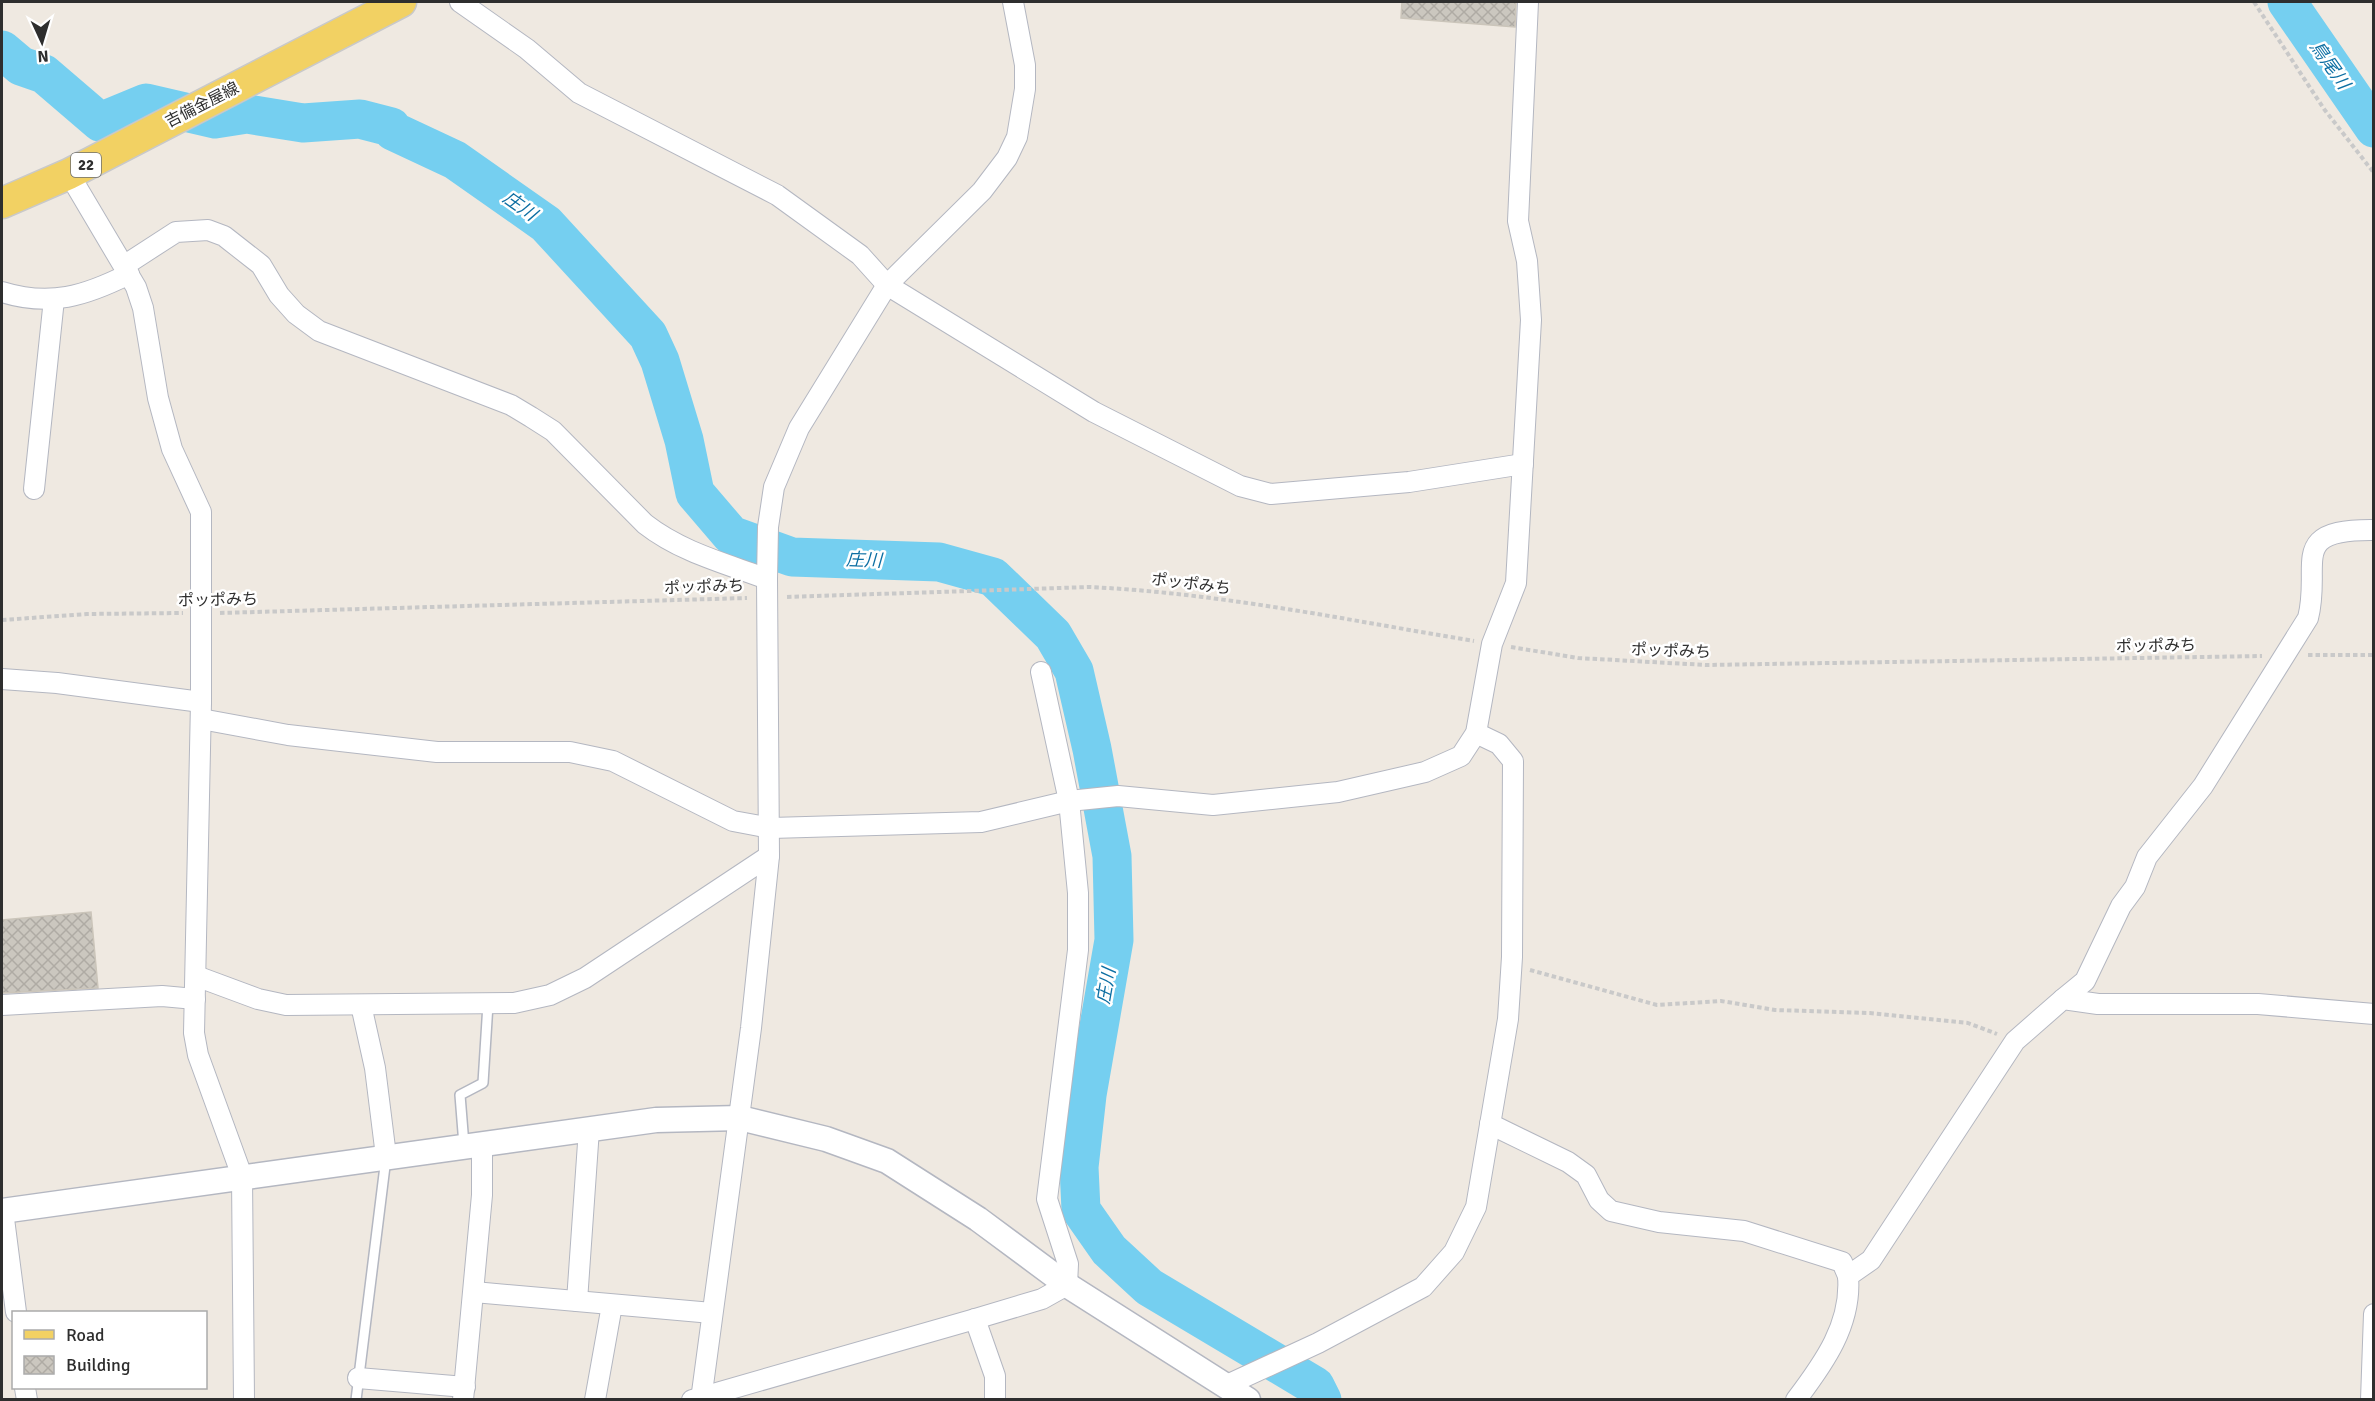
<svg xmlns="http://www.w3.org/2000/svg" width="2375" height="1401" viewBox="0 0 2375 1401" font-family="Signika,'Noto Sans JP',sans-serif">
	<style>
		.lines { fill: none; stroke-linecap: round; stroke-linejoin: round }
		.river { stroke: #75cff0; stroke-width: 39 }
		.building { fill: url(#building-cross-hatch); stroke: #cbc5ba; stroke-width: 1.5 }
		.service-casing { stroke: #b4b7c1; stroke-width: 12 }
		.minor-casing { stroke: #b4b7c1; stroke-width: 22 }
		.tertiary-casing { stroke: #b4b7c1; stroke-width: 27 }
		.primary-casing { stroke: #c9c9c9; stroke-width: 33 }
		.path { stroke: #c9c9c9; stroke-width: 4; stroke-dasharray: 4.5 3; stroke-linecap: butt }
		.service { stroke: #fff; stroke-width: 9 }
		.minor { stroke: #fff; stroke-width: 20 }
		.tertiary { stroke: #fff; stroke-width: 24 }
		.primary { stroke: #f2d163; stroke-width: 30 }
		.labels { text-anchor: middle; dominant-baseline: central; stroke-width: 5; stroke-linejoin: round; paint-order: stroke }
		.shield { fill: #fff; stroke: #6d6d6d; stroke-width: 1.5 }
		.shield-label { font-size: 15px; font-weight: bold; fill: #2e2e2e }
		.street-label { font-size: 16px; fill: #2e2e2e; stroke: #fff }
		.water-label { font-size: 18px; font-style: italic; fill: #0d6fa3; stroke: #fff }
	</style>
	<defs>
		<pattern id="building-cross-hatch" width="8" height="8" patternUnits="userSpaceOnUse" patternTransform="scale(1.5)"><rect width="8" height="8" fill="#cbc7bf"/><path d="M0 0l8 8M0 8l8-8" fill="none" stroke="#afaba4"/></pattern>
	</defs>
	<rect width="100%" height="100%" fill="#efe9e1"/>
	<g class="lines">
		<g class="river">
			<path d="M2287,2L2374,128"/>
			<path d="M2,50L21,66L44,74L100,122L146,103L215,119L247,114L303,123L360,119L391,127L393,131L455,160L546,224L648,335L660,361L684,440L695,493L731,535L792,557L939,562L993,577L1053,635L1074,671L1092,749L1112,856L1114,940L1087,1095L1079,1167L1081,1210L1109,1250L1149,1287L1315,1386L1322,1400"/>
		</g>
	</g>
	<g class="building">
		<path d="M1402,2H1516L1515,27L1401,18Z"/>
		<path d="M91,912L98,988L2,993V920Z"/>
	</g>
	<g class="lines">
		<defs>
			<g id="service">
				<path d="M464,1145L460,1095L483,1083L488,1004"/>
				<path d="M356,1400L386,1158"/>
			</g>
			<g id="minor">
				<path d="M460,2L527,49L579,93L777,195L860,255L887,285L1094,412L1240,486L1271,494L1409,482L1523,464"/>
				<path d="M69,174L136,287L143,308L158,398L172,449L201,512V702L194,1033L198,1055L242,1176L244,1400"/>
				<path d="M125,265L176,232L208,230L224,236L261,265L279,295L296,314L319,331L511,405L531,417L553,431L645,524C681,552 724,563 767,579"/>
				<path d="M2,292C50,307 85,296 129,274"/>
				<path d="M34,489L54,299"/>
				<path d="M2,679L57,683L201,702"/>
				<path d="M201,719L288,735L437,752H570L613,761L733,821L771,828L981,822L1069,801L1118,796L1213,805L1338,792L1425,772L1461,756L1476,733L1492,644L1516,583L1531,320L1527,261L1518,221L1528,2"/>
				<path d="M196,976L258,999L286,1005L514,1003L550,995L585,978L769,856"/>
				<path d="M2063,999L2085,981L2121,906L2135,887L2147,857L2203,786L2308,618C2322,564 2286,529 2374,530"/>
				<path d="M2,1005L162,996L195,999"/>
				<path d="M361,1005L375,1068L386,1156"/>
				<path d="M1490,1124L1568,1162L1586,1175L1599,1200L1611,1211L1659,1222L1744,1231L1842,1262L1848,1276"/>
				<path d="M3,1211L16,1312"/>
				<path d="M474,1292L712,1313"/>
				<path d="M577,1301L589,1129"/>
				<path d="M975,1319L995,1376V1400"/>
				<path d="M358,1378L465,1387"/>
				<path d="M1227,1385L1318,1343L1423,1287L1454,1252L1476,1207L1508,1019L1512,957L1513,761L1499,744L1476,733"/>
				<path d="M25,1388L27,1400"/>
				<path d="M463,1400L482,1195V1143"/>
				<path d="M595,1400L612,1305"/>
				<path d="M692,1400L975,1319L1042,1299L1067,1285L1068,1264L1047,1199L1078,950V893L1069,801L1041,672"/>
				<path d="M701,1400L751,1028L769,856L767,579L768,527L774,487L799,428L887,285L982,191L1007,158L1017,137L1025,89V65L1013,2"/>
				<path d="M1796,1400C1824,1363 1852,1324 1848,1276L1871,1260L2015,1041L2063,999L2098,1004H2258L2374,1014"/>
				<path d="M2371,1400L2374,1314"/>
			</g>
			<path id="tertiary" d="M2,1211L656,1120L740,1118L826,1139L887,1161L978,1219L1067,1285L1248,1400"/>
			<path id="primary" d="M2,203L69,174L401,2"/>
		</defs>
		<use href="#service" class="service-casing"/>
		<use href="#minor" class="minor-casing"/>
		<use href="#tertiary" class="tertiary-casing"/>
		<use href="#primary" class="primary-casing"/>
		<g class="path">
			<path d="M2254,2L2324,109L2374,173"/>
			<path d="M787,597L1089,587C1219,593 1347,620 1474,641"/>
			<path d="M220,613L747,598"/>
			<path d="M2,620L87,614L183,613"/>
			<path d="M1511,647L1578,658L1706,665L2262,656"/>
			<path d="M2308,655H2374"/>
			<path d="M1530,970L1657,1005L1721,1001L1775,1010L1870,1013L1968,1023L1997,1034"/>
		</g>
		<use href="#service" class="service"/>
		<use href="#minor" class="minor"/>
		<use href="#tertiary" class="tertiary"/>
		<use href="#primary" class="primary"/>
	</g>
	<g class="labels">
		<rect class="shield" x="71" y="153" width="30" height="24" rx="4.5"/>
		<g class="shield-label">
			<text x="86" y="165">22</text>
		</g>
		<g class="street-label">
			<text transform="translate(202 105) rotate(-27)">吉備金屋線</text>
			<text transform="translate(1191 584) rotate(7)">ポッポみち</text>
			<text transform="translate(704 587) rotate(-2)">ポッポみち</text>
			<text transform="translate(218 600) rotate(-1)">ポッポみち</text>
			<text transform="translate(2156 646) rotate(-1)">ポッポみち</text>
			<text transform="translate(1671 651) rotate(2)">ポッポみち</text>
		</g>
		<g class="water-label">
			<text transform="translate(2330 65) rotate(55)">鳥尾川</text>
			<text transform="translate(520 206) rotate(35)">庄川</text>
			<text transform="translate(864 560) rotate(2)">庄川</text>
			<text transform="translate(1106 986) rotate(-80)">庄川</text>
		</g>
	</g>
	<rect width="2375" height="1401" fill="none" stroke="#2e2e2e" stroke-width="6"/>
	<rect x="12" y="1311" width="195" height="78" fill="#ffffff" stroke="#ababab" stroke-width="1.5"/>
	<rect x="24" y="1330" width="30" height="9" fill="#f2d163" stroke="#ababab" stroke-width="1.5"/>
	<text x="66" y="1341" font-size="18" fill="#2e2e2e">Road</text>
	<rect x="24" y="1356" width="30" height="18" fill="url(#building-cross-hatch)" stroke="#ababab" stroke-width="1.5"/>
	<text x="66" y="1371" font-size="18" fill="#2e2e2e">Building</text>
	<g transform="translate(42 42) rotate(176)" stroke="#ffffff" stroke-width="4.5" paint-order="stroke">
	<path d="M0-4.5L10 22L0 15L-10 22Z" fill="#2e2e2e"/>
	<text y="-9" font-size="16" font-weight="bold" text-anchor="middle" fill="#2e2e2e">N</text>
	</g>
</svg>
